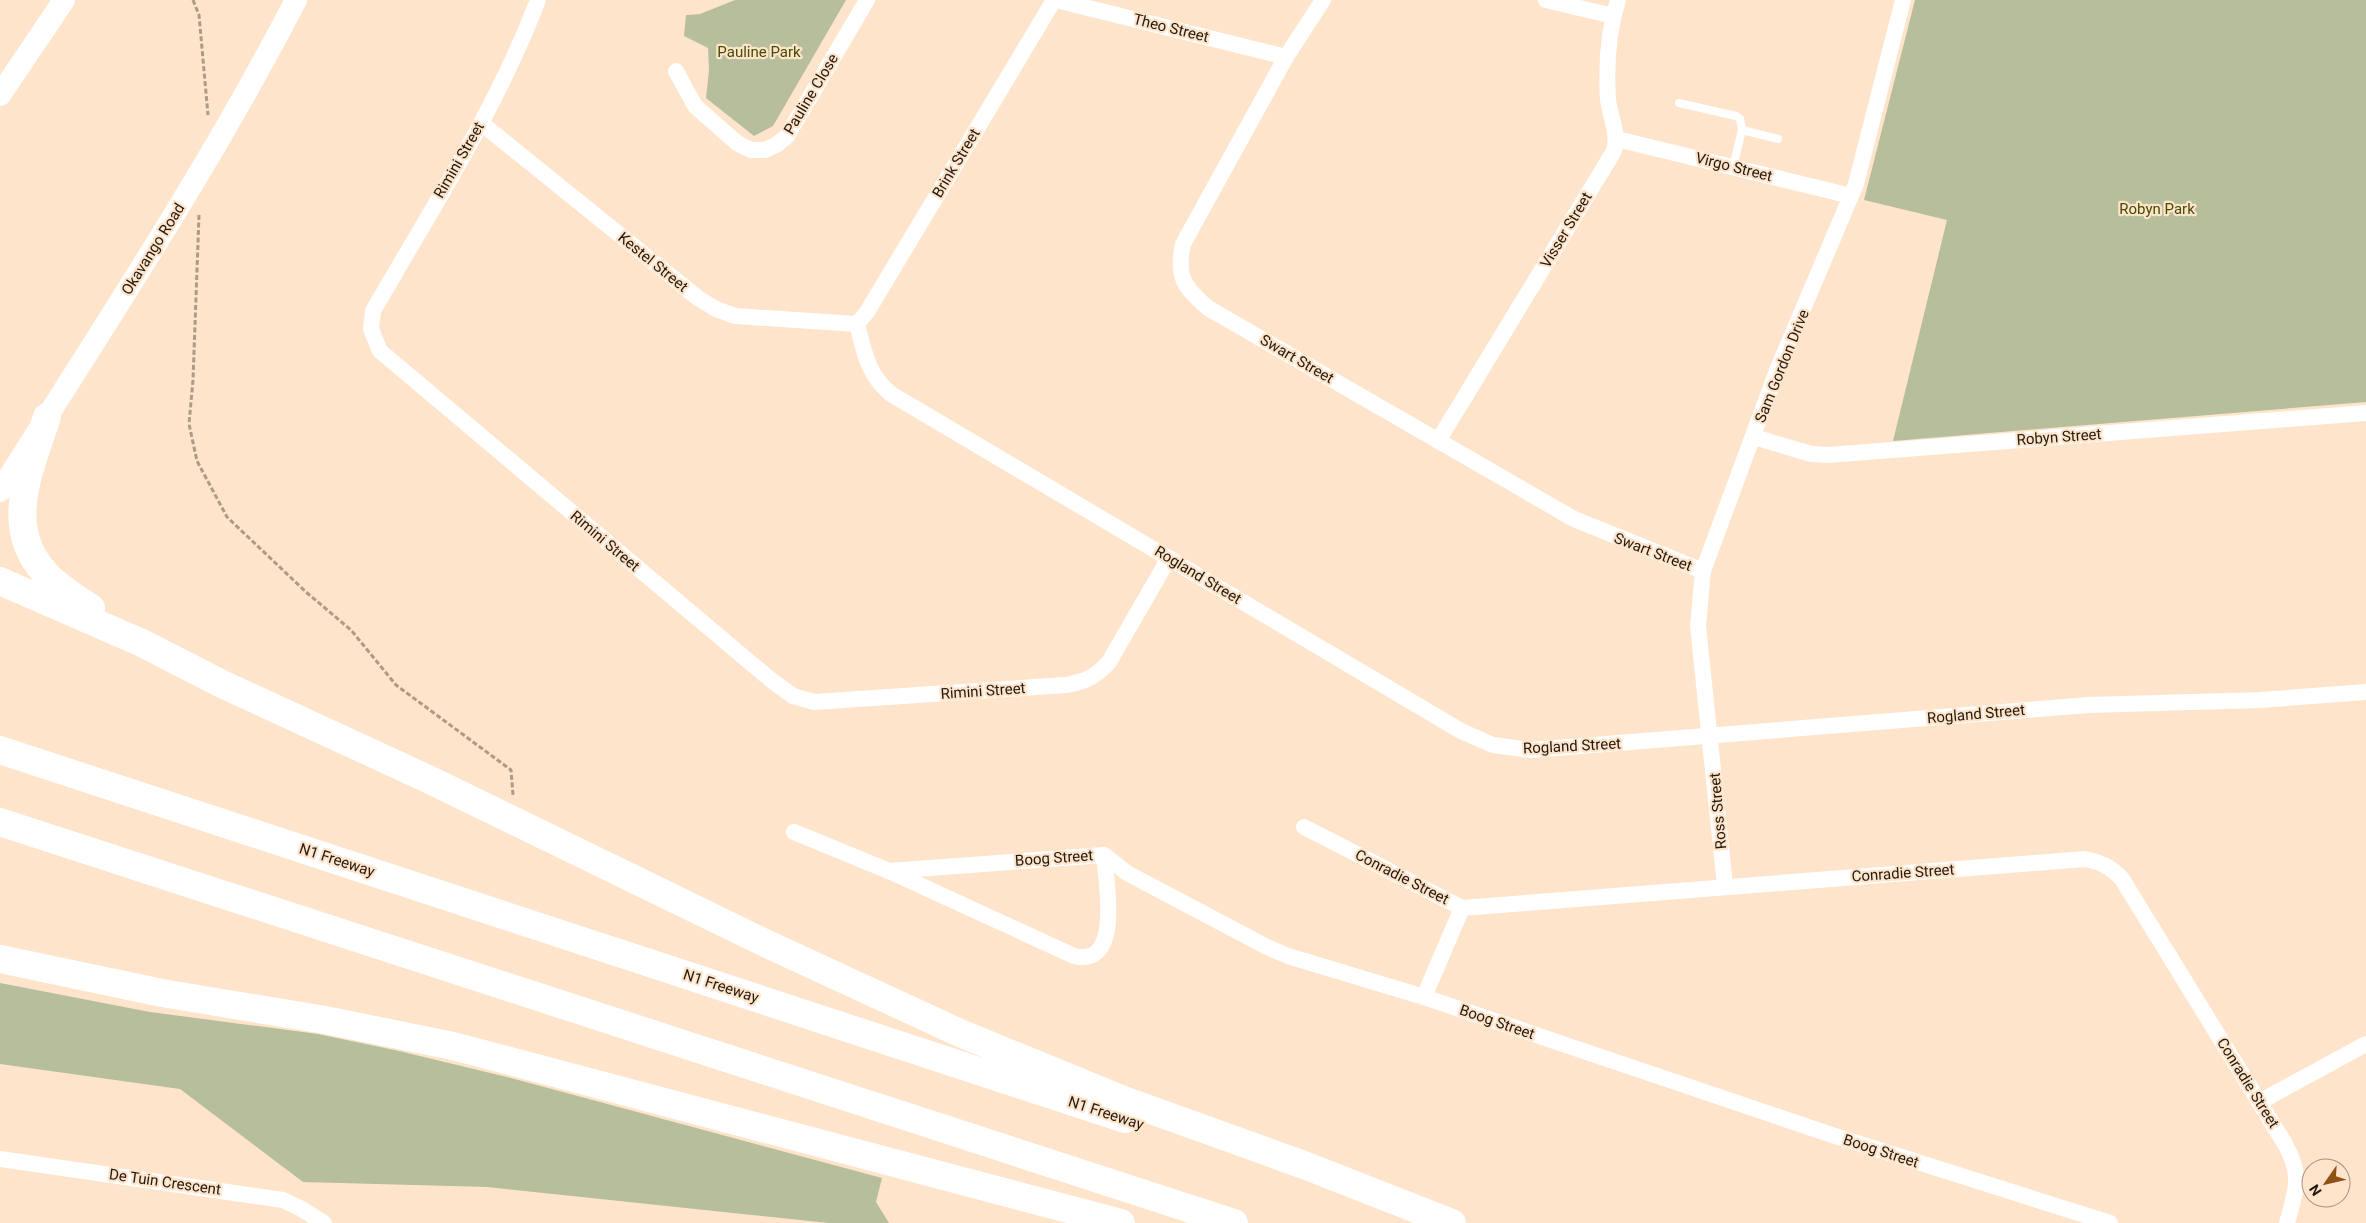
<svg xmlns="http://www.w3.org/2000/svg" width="2366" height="1223" viewBox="0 0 2366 1223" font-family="Roboto,sans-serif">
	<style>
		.green { fill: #b7be9c }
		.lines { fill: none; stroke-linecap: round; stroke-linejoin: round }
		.path { stroke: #ae9a86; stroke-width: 3; stroke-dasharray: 5 2.5; stroke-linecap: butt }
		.service { stroke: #fff; stroke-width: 8 }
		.minor { stroke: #fff; stroke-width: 16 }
		.secondary { stroke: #fff; stroke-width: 22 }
		.motorway { stroke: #fff; stroke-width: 28 }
		.labels { text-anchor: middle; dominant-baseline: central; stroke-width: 4.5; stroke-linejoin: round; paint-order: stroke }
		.street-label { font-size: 15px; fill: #22190f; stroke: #fee4ca }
		.park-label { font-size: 15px; fill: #454d00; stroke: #fee4ca }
	</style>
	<rect width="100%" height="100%" fill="#fee4ca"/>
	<g class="green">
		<path d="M735,0H846L773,126L754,136L706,98L709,70L708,48L684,36L686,15L700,14Z"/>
		<path d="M1915,0H2366V402L1893,441L1947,220L1864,200Z"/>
		<path d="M0,983L150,1012L318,1034L399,1051L511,1078L882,1178L876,1202L889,1223H829L487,1187L303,1182L180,1089L0,1064Z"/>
	</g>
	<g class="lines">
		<g class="path">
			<path d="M193,0L199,15L208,115"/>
			<path d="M199,215L193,380L189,424L197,461L227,517L306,592L351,630L396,685L511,770L513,795"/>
		</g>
		<g class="service">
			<path d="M1679,103L1736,116L1740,119L1742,130L1733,167"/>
			<path d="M1742,130L1778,139"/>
		</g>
		<g class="minor">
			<path d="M538,0C496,110 431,210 373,311L371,329L380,351L771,680L793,696L814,702L1066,685C1086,682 1096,676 1109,662L1169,558"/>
			<path d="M1056,0L1286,57"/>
			<path d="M1323,0L1286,57L1183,244C1176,276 1184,288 1208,308L1574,519L1703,571"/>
			<path d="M1546,0L1613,16"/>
			<path d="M676,71L695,106L737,143L751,150H765L776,145L787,136L867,0"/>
			<path d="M481,123L698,298L716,309L735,316L857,324"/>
			<path d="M1617,139L1851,196"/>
			<path d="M857,324C864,352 868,375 891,394L1461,731L1493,745L1531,750L2089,705L2261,700L2366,692"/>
			<path d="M857,324L867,312L1054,0"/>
			<path d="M1754,437L1811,454L1828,455L2366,413"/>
			<path d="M1438,441L1614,151C1619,132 1610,118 1608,99C1606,66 1608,31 1618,0"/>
			<path d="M1304,827L1462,908L2085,859C2101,862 2111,867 2122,879L2285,1144C2303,1177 2296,1189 2287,1223"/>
			<path d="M794,832L889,871L1074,956C1123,968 1106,881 1104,855"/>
			<path d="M889,871L1104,855L1127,873L1267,947L1288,956L1424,997L1829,1134L2110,1223"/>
			<path d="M1725,886L1698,626L1703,571L1778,368L1856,184L1903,0"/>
			<path d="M1424,997L1462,908"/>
			<path d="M2259,1102L2366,1044"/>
			<path d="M0,1159L283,1200L300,1208L324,1223"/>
		</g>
		<g class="secondary">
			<path d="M0,95L64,0"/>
			<path d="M0,491C102,329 208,170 296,0"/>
		</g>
		<g class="motorway">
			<path d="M47,417C29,471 0,532 51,579C63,590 77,599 91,608"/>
			<path d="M0,581L142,643L222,684L428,779L763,942L960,1033L1126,1101L1304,1165L1452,1223"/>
			<path d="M0,750L1125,1119"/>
			<path d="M0,822L1234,1223"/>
			<path d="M0,959L162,993L325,1020L453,1046L1121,1223"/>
		</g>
	</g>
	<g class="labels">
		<g class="street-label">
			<text transform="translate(1171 28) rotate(14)">Theo Street</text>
			<text transform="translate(811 94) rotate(-59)">Pauline Close</text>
			<text transform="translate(459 160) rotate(-60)">Rimini Street</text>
			<text transform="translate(956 163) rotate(-59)">Brink Street</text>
			<text transform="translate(1734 167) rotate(14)">Virgo Street</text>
			<text transform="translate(1566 230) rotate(-59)">Visser Street</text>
			<text transform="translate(153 249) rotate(-58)">Okavango Road</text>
			<text transform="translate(653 262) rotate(39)">Kestel Street</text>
			<text transform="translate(1297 359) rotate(30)">Swart Street</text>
			<text transform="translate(1782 366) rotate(-68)">Sam Gordon Drive</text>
			<text transform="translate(2059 437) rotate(-4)">Robyn Street</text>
			<text transform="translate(605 541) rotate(40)">Rimini Street</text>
			<text transform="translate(1653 552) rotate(21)">Swart Street</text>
			<text transform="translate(1198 575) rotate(31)">Rogland Street</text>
			<text transform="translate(983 691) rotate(-4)">Rimini Street</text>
			<text transform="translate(1976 714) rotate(-5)">Rogland Street</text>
			<text transform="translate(1572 746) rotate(-3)">Rogland Street</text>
			<text transform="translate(1718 811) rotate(-95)">Ross Street</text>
			<text transform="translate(1054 858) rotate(-4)">Boog Street</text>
			<text transform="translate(337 860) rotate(18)">N1 Freeway</text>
			<text transform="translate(1903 873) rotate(-4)">Conradie Street</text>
			<text transform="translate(1402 877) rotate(27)">Conradie Street</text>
			<text transform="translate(721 986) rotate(18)">N1 Freeway</text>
			<text transform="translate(1497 1022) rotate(19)">Boog Street</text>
			<text transform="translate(2248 1083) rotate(58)">Conradie Street</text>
			<text transform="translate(1106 1113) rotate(18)">N1 Freeway</text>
			<text transform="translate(1881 1151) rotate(18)">Boog Street</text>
			<text transform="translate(165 1182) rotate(8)">De Tuin Crescent</text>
		</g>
		<g class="park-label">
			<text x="759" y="52">Pauline Park</text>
			<text x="2157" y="209">Robyn Park</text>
		</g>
	</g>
	<g transform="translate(2326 1183) rotate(236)"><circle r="24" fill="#fee4ca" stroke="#a6937f"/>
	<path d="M0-4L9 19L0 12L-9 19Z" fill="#8f5216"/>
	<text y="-8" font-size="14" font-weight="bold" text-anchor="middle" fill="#22190f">N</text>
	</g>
</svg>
